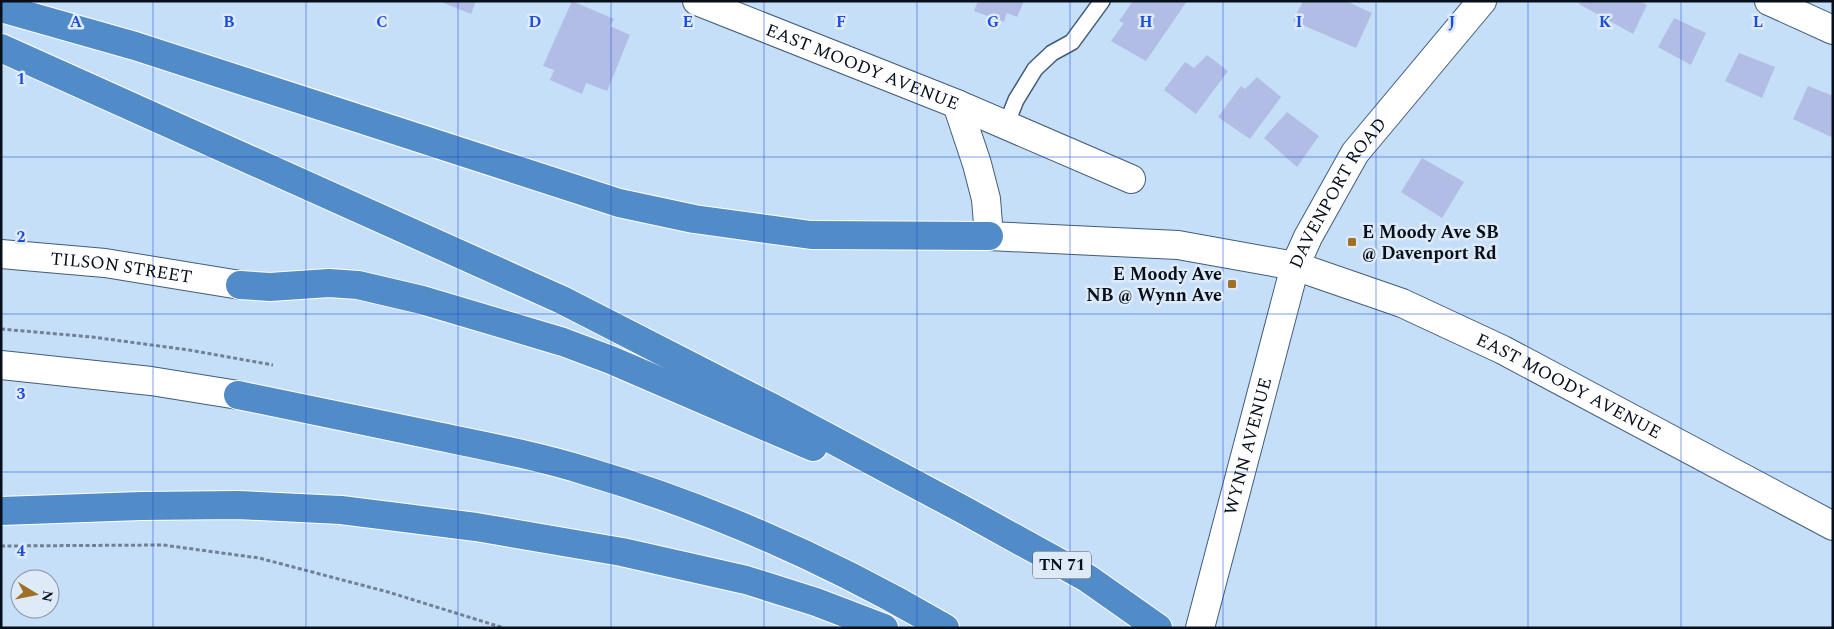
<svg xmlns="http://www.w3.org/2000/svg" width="1834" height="629" viewBox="0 0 1834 629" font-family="Spectral,serif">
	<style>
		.building { fill: #b1bde4 }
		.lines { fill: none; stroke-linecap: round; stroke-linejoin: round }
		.lane-casing { stroke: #425c79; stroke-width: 18 }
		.street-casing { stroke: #425c79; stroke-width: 30 }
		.highway-casing { stroke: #fff; stroke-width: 30 }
		.path { stroke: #708195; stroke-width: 3; stroke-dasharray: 4 2.5; stroke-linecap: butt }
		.lane { stroke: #fff; stroke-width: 15 }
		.street { stroke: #fff; stroke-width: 28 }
		.highway { stroke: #518bc8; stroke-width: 28 }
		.grid { fill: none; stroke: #1d4ed8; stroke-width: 1; stroke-opacity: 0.55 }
		.poi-dot { fill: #a16e25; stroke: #deeaf8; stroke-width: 2 }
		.labels { text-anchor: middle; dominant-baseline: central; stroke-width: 5; stroke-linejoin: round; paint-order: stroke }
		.shield { fill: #deeaf8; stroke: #47515d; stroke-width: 1 }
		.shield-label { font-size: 16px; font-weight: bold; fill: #060f1a }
		.street-label { font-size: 18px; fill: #060f1a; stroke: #deeaf8 }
		.poi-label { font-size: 18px; font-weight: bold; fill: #060f1a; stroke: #deeaf8; text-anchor: start }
		.grid-label { font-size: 16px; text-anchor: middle; font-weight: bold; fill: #1d4ed8; stroke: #deeaf8; stroke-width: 5; stroke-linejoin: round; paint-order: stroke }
	</style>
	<rect width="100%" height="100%" fill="#c6dff9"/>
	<g class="building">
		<path d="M439,1H476L471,14Z"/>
		<path d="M572,1L614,19L610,26L630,35L607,91L586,83L582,94L550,80L554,70L543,66Z"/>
		<path d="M978,1H1024L1017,17L1007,13L1004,22L974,11Z"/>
		<path d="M1133,1H1187L1146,61L1111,41L1124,23L1119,21Z"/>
		<path d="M1303,1H1346L1372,13L1356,48L1293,21Z"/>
		<path d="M1580,1H1639L1647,5L1633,34L1579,4Z"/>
		<path d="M1674,18L1706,33L1691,65L1658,47Z"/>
		<path d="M1739,53L1775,67L1762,98L1725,81Z"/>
		<path d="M1207,55L1228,71L1196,114L1164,90L1185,62L1194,68Z"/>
		<path d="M1257,77L1281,97L1250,139L1218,117L1241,86L1245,89Z"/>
		<path d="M1808,86L1833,96V133L1831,137L1793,119Z"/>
		<path d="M1287,112L1319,136L1297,167L1264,138Z"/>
		<path d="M1422,158L1464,182L1442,218L1401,192Z"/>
	</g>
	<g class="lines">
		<defs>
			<path id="lane" d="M1006,125L1016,100L1035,69L1052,53L1072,42L1102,1"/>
			<g id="street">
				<path id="s1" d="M697,1L957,104L1131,179"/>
				<path d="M1769,1L1833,30"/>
				<path id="s2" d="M957,104L977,164L986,199L989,236L1178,245L1295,266L1402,303L1503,350L1833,526"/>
				<path id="s3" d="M1,254L105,263L240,285"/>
				<path d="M1,365L151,381L238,395"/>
				<path id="s4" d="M1200,628L1295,266L1308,237L1355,153L1482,1"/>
			</g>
			<g id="highway">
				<path d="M1,8L135,46L619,203L694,219L811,235L989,236"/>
				<path d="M1,48L562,300L771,407L962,509L1087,578L1158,628"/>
				<path d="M240,285L270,287L329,283L358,285L422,300L563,342L611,360L813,447"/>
				<path d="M238,395C301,408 364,421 427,434C480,445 534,455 586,471C711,508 832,562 945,628"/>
				<path d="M1,511L141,506L238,505L341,510L405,518L476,527L622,552L746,580L816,602L884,628"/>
			</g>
		</defs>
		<use href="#lane" class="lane-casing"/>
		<use href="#street" class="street-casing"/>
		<use href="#highway" class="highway-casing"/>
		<g class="path">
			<path d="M1,329L92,337L189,350L273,365"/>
			<path d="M1,546L163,545L259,558L388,592L504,628"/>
		</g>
		<use href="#lane" class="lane"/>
		<use href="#street" class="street"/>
		<use href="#highway" class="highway"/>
	</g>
	<path class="grid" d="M153,1V628M306,1V628M458,1V628M611,1V628M764,1V628M917,1V628M1070,1V628M1223,1V628M1376,1V628M1528,1V628M1681,1V628M1,157H1833M1,314H1833M1,472H1833"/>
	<g class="poi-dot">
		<rect x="1347" y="237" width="10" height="10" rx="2.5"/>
		<rect x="1227" y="279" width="10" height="10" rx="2.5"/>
	</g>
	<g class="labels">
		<rect class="shield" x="1033" y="551.5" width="58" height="27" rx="4"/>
		<g class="shield-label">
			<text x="1062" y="565">TN 71</text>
		</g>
		<g class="street-label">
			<text stroke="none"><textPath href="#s1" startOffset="178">EAST MOODY AVENUE</textPath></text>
			<text stroke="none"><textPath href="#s4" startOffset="459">DAVENPORT ROAD</textPath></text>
			<text stroke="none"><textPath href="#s3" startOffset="121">TILSON STREET</textPath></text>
			<text stroke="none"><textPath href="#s2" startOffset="744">EAST MOODY AVENUE</textPath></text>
			<text stroke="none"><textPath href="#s4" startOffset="188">WYNN AVENUE</textPath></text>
		</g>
		<g class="poi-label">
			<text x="1362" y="232">E Moody Ave SB<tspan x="1362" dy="21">@ Davenport Rd</tspan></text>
			<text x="1222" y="274" text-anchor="end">E Moody Ave<tspan x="1222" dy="21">NB @ Wynn Ave</tspan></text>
		</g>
	</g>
	<g class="grid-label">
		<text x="76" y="27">A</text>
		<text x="229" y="27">B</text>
		<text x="382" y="27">C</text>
		<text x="535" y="27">D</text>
		<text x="688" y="27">E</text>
		<text x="841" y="27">F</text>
		<text x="993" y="27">G</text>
		<text x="1146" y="27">H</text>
		<text x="1299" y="27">I</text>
		<text x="1452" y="27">J</text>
		<text x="1605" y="27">K</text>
		<text x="1758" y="27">L</text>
		<text x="21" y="84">1</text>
		<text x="21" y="242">2</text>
		<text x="21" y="399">3</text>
		<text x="21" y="556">4</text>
	</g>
	<rect width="1834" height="629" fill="none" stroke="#060f1a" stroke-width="5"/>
	<g transform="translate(35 594) rotate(100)"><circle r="24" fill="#deeaf8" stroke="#88929f"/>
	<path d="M0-4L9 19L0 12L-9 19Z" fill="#a16e25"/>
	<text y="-8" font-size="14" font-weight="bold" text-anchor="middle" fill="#060f1a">N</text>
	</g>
</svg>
